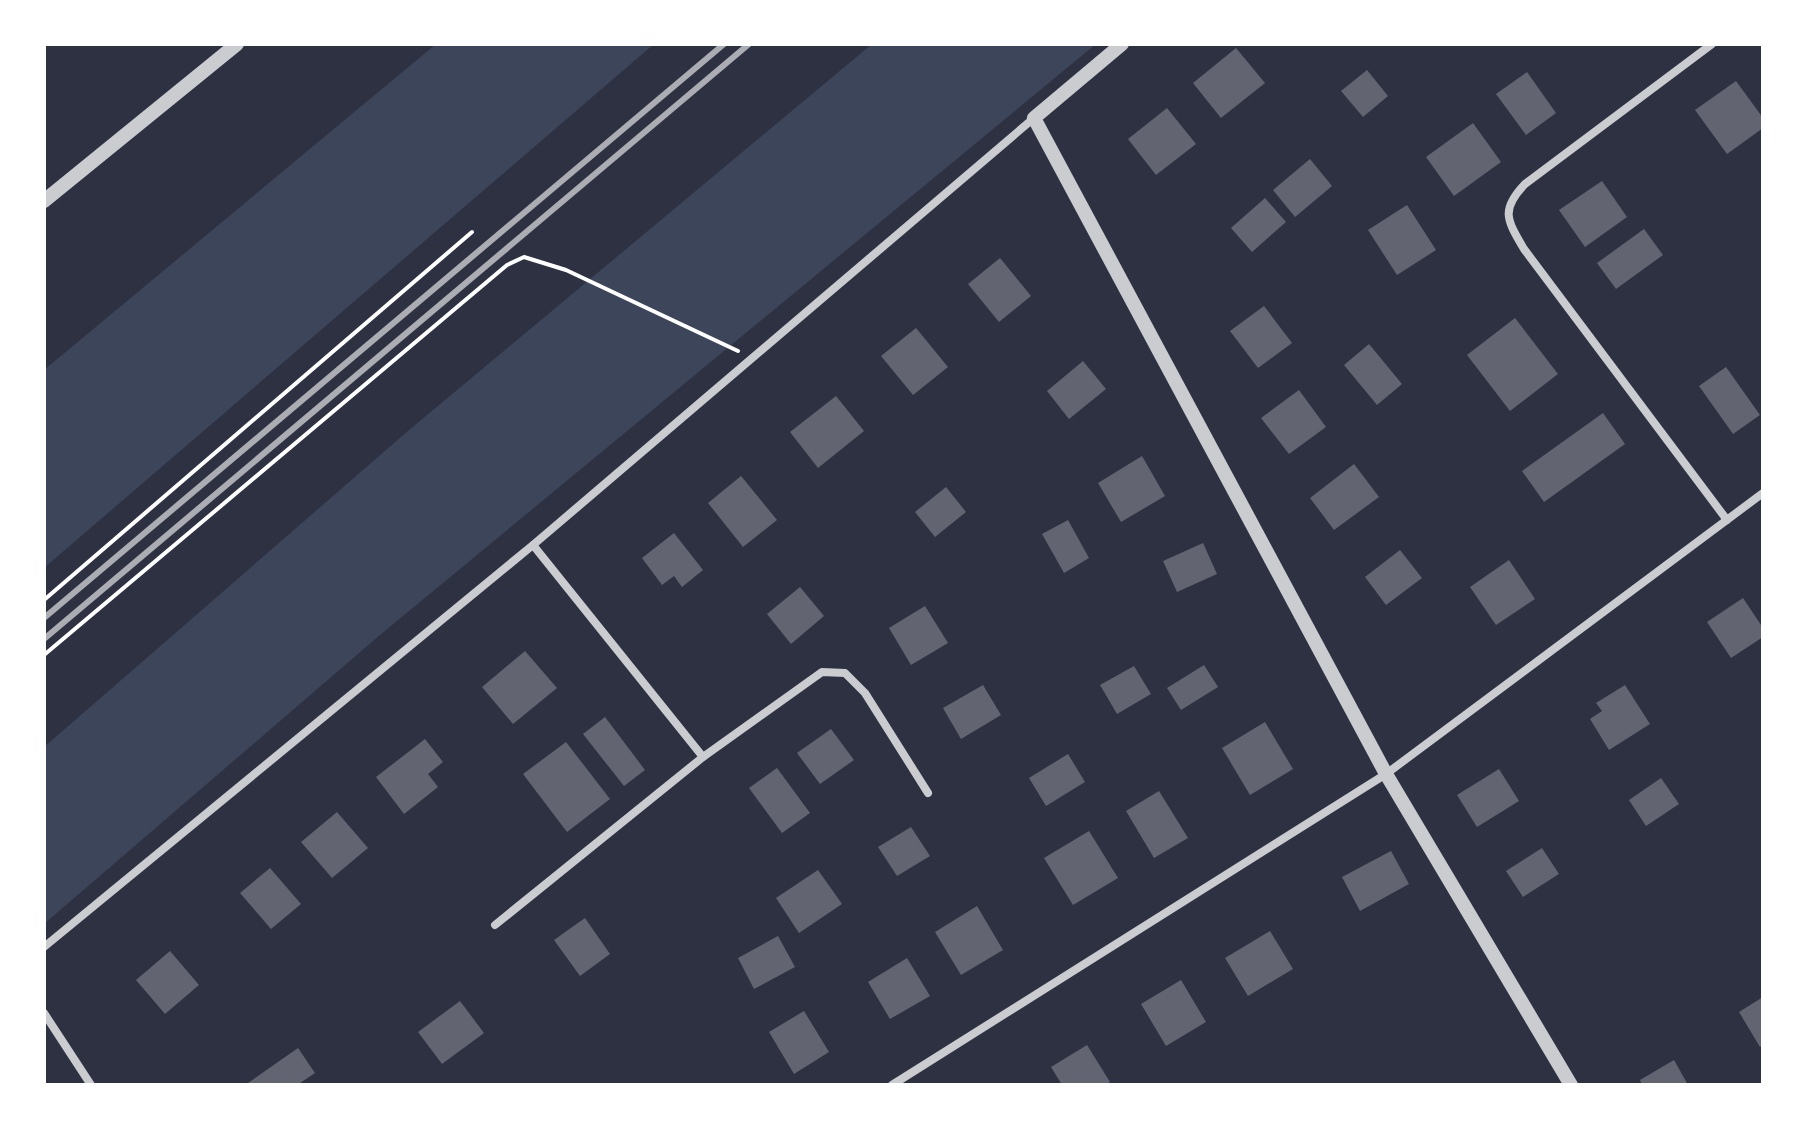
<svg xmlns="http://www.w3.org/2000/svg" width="1807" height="1129" viewBox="0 0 1807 1129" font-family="'Source Serif 4',serif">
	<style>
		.green { fill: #3c4559 }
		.building { fill: #626471 }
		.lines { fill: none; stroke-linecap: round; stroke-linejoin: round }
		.path { stroke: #fff; stroke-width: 4 }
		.minor { stroke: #caccd0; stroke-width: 8 }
		.tertiary { stroke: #caccd0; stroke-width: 14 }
		.rail { stroke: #abadb3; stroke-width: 6 }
	</style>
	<rect width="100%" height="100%" fill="#2d3142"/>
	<g class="green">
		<path d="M436,44H654L44,568V370Z"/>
		<path d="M872,44H1096L380,635L44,924V747L409,430Z"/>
	</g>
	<g class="building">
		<path d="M1236,48L1265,83L1221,118L1193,83Z"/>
		<path d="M1367,70L1388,96L1363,117L1341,91Z"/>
		<path d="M1527,72L1556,113L1526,135L1496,94Z"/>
		<path d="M1736,81L1763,118V128L1727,154L1695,110Z"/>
		<path d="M1167,108L1196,144L1156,175L1128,139Z"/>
		<path d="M1473,123L1501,162L1454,196L1426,157Z"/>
		<path d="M1310,159L1332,186L1295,217L1273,190Z"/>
		<path d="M1602,181L1627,217L1585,247L1559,210Z"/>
		<path d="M1265,198L1286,222L1252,252L1231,228Z"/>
		<path d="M1407,205L1436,250L1397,275L1368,230Z"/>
		<path d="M1644,229L1663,255L1616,289L1597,263Z"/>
		<path d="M1000,258L1031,296L999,322L968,284Z"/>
		<path d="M1264,306L1292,343L1258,368L1230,331Z"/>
		<path d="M1515,318L1558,374L1510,411L1467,355Z"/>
		<path d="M916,328L948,367L913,395L881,356Z"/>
		<path d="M1369,344L1402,384L1377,405L1344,365Z"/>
		<path d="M1083,361L1106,389L1069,419L1047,391Z"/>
		<path d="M1726,367L1760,415L1733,434L1699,386Z"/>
		<path d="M1299,390L1326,427L1289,454L1261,418Z"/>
		<path d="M836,396L864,431L818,468L790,432Z"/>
		<path d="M1603,413L1625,444L1544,502L1522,471Z"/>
		<path d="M1142,456L1165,496L1121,522L1098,483Z"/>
		<path d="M1354,464L1379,497L1334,530L1310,498Z"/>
		<path d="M741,476L777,520L743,547L708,503Z"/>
		<path d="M946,487L966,512L935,537L915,512Z"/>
		<path d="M1068,520L1089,558L1064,573L1042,534Z"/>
		<path d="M674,533L703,570L682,587L674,576L662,585L642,558Z"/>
		<path d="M1203,543L1217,574L1177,592L1163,561Z"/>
		<path d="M1400,550L1422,578L1386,605L1365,577Z"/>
		<path d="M1509,560L1535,599L1496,625L1470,587Z"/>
		<path d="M800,587L824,616L791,644L767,614Z"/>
		<path d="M1743,598L1763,628V637L1731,658L1707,622Z"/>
		<path d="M925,606L948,643L911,665L889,628Z"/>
		<path d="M525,651L557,688L513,724L482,687Z"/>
		<path d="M1204,665L1218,687L1181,710L1167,688Z"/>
		<path d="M1134,666L1151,694L1117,714L1100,685Z"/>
		<path d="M983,685L1001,715L961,739L943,708Z"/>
		<path d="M1625,685L1650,724L1609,750L1590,719L1602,711L1596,703Z"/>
		<path d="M605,717L645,770L624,786L583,734Z"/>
		<path d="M1265,722L1293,769L1250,795L1222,748Z"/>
		<path d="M831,729L854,760L820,784L797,753Z"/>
		<path d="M425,739L443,762L428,774L438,787L404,814L376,777Z"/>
		<path d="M566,742L610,799L567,832L523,774Z"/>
		<path d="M1068,754L1085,782L1046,806L1029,778Z"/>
		<path d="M777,768L810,813L782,833L749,788Z"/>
		<path d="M1499,769L1519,801L1477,827L1457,795Z"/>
		<path d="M1661,778L1679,804L1646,826L1629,800Z"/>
		<path d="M1159,791L1188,838L1154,858L1126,811Z"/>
		<path d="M337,812L368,848L332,878L301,842Z"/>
		<path d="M911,827L930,856L897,876L878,847Z"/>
		<path d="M1089,831L1118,878L1073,905L1044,858Z"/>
		<path d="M1542,848L1559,874L1523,897L1506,871Z"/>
		<path d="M1391,851L1409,884L1360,911L1342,877Z"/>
		<path d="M270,868L301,904L271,929L240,893Z"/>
		<path d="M818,870L842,904L799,933L776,898Z"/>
		<path d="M977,906L1003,950L961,975L935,932Z"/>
		<path d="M585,918L610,954L580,976L554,940Z"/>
		<path d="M1270,931L1293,969L1248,996L1225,958Z"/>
		<path d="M778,936L795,967L754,989L738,958Z"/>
		<path d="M170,951L199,985L165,1014L136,980Z"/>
		<path d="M907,958L930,996L890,1019L868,982Z"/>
		<path d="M1181,980L1206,1022L1166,1046L1141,1004Z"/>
		<path d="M1763,997V1045L1760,1047L1739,1012Z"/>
		<path d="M460,1001L484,1033L442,1064L418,1032Z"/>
		<path d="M804,1011L829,1052L794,1074L769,1032Z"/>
		<path d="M1087,1045L1110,1082L1104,1085H1062L1051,1067Z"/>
		<path d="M298,1048L315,1073L297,1085H250L248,1083Z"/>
		<path d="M1674,1060L1688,1085H1642L1640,1080Z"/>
	</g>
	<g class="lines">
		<g class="path">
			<path d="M44,600L472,232"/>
			<path d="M44,655L507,265L524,257L566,270L738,351"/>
		</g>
		<g class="minor">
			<path d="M1712,44L1525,184C1500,210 1507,220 1524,249L1727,520"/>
			<path d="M703,757L822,672L845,673L865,693L928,793"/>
			<path d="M495,925L703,757L533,545"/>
			<path d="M44,947L533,545L1034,118"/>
			<path d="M44,1013L91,1085"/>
			<path d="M892,1085L1386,774L1763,493"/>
		</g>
		<g class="tertiary">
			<path d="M1122,44L1034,118L1386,774L1571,1085"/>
			<path d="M44,201L237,44"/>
		</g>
		<g class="rail">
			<path d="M44,618L724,44"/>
			<path d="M44,639L749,44"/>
		</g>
	</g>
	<rect width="1807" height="1129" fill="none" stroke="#ffffff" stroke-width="92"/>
</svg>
